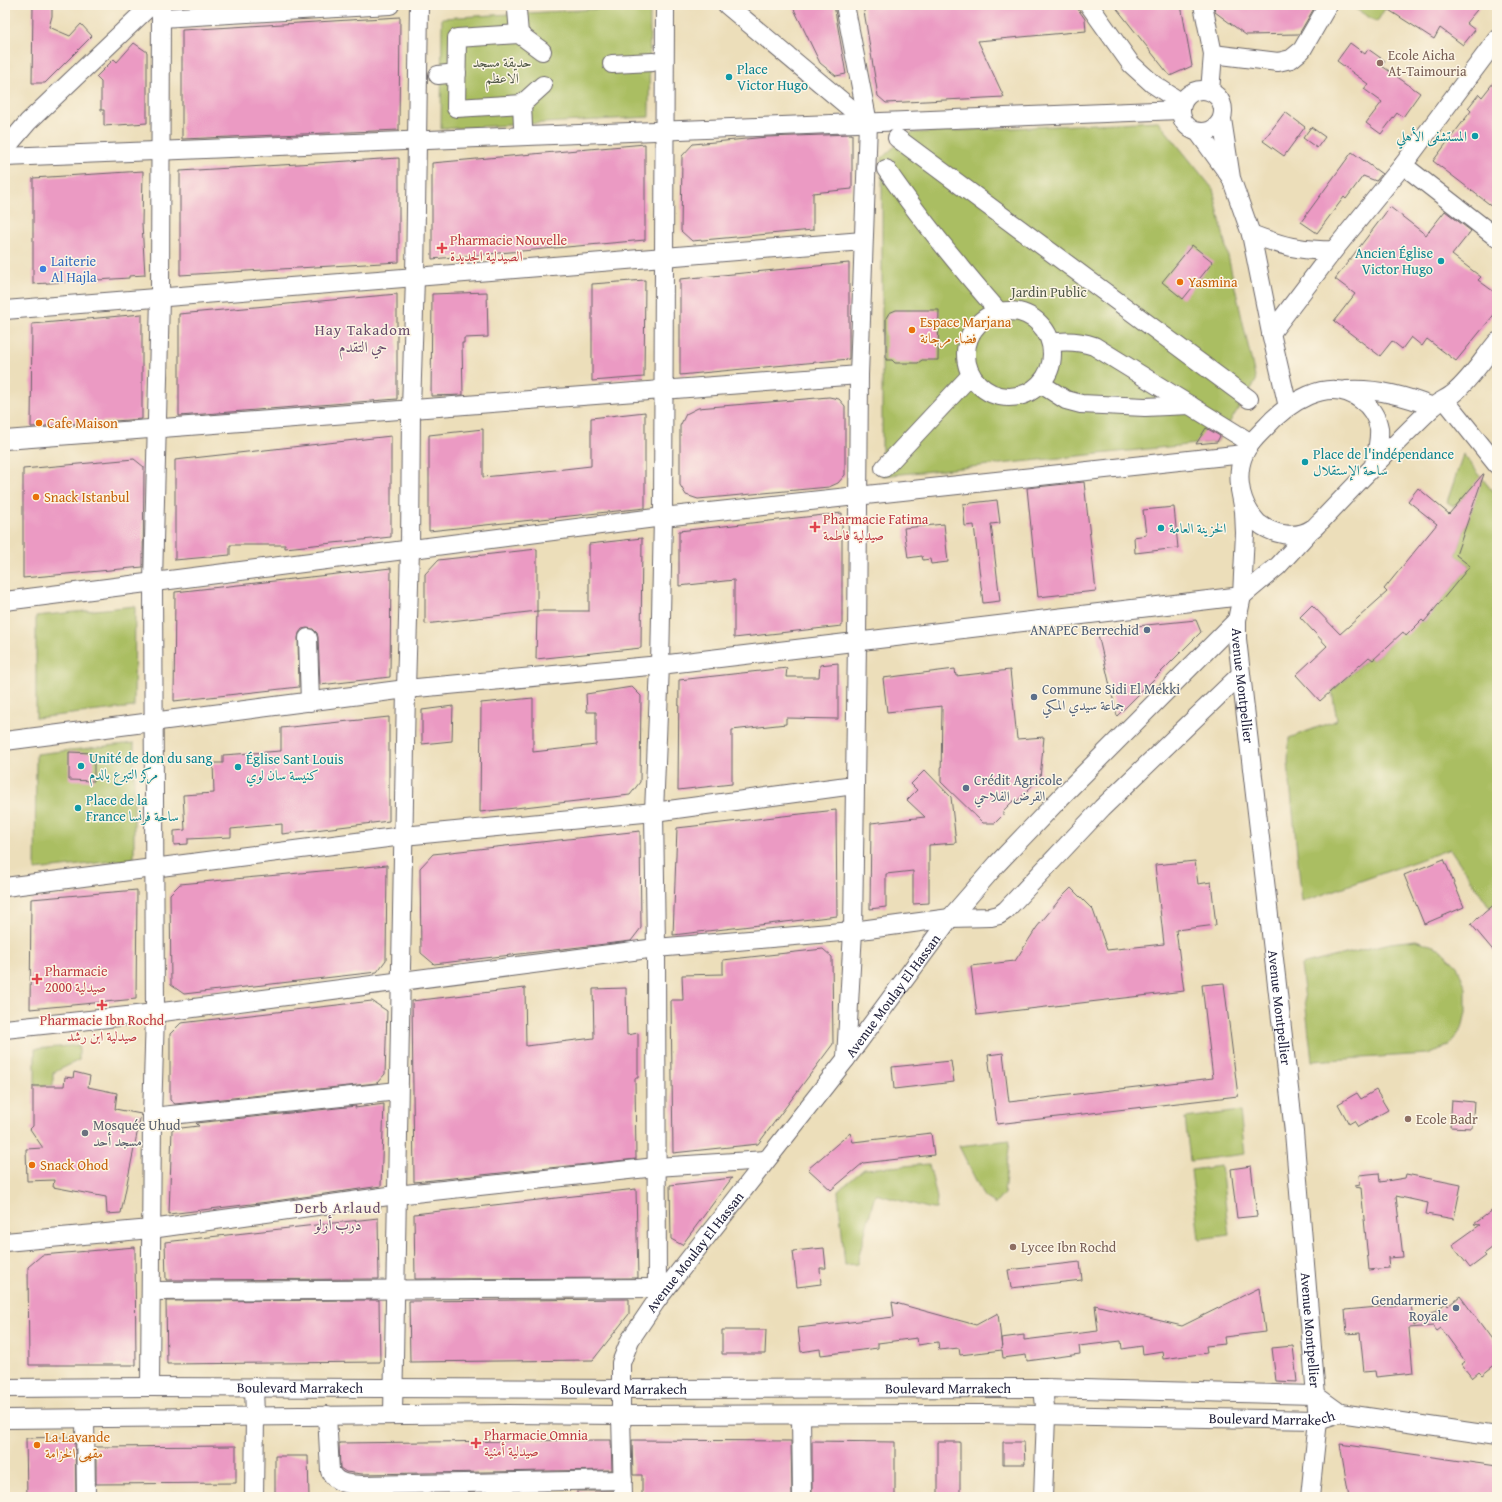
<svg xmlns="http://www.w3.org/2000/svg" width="1502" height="1502" viewBox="0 0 1502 1502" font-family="'Gentium Book Plus',Amiri,serif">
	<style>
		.green { fill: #aabe62; stroke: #66704e }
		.building { fill: #eb9ac3 }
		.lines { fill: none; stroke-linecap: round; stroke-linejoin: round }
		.street-casing { stroke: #696467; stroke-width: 20 }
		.street { stroke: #fff; stroke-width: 18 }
		.education-dot { fill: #8d6e63; stroke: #fcf5e5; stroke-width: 1.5 }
		.culture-dot { fill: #0f9aa8; stroke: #fcf5e5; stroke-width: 1.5 }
		.health-dot { fill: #e0444e; stroke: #fcf5e5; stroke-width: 1.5 }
		.shop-dot { fill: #3f7fe0; stroke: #fcf5e5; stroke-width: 1.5 }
		.food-dot { fill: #e8710a; stroke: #fcf5e5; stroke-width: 1.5 }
		.service-dot { fill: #5c6f8a; stroke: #fcf5e5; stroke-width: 1.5 }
		.worship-dot { fill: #6b7280; stroke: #fcf5e5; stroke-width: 1.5 }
		.labels { text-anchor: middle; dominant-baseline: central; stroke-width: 3; stroke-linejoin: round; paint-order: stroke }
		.education-label { font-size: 14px; fill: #785e54; stroke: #fcf5e5; text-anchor: start }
		.park-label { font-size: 14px; fill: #525949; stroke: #fcf5e5 }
		.culture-label { font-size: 14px; fill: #0d838f; stroke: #fcf5e5; text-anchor: start }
		.health-label { font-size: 14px; fill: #be3a42; stroke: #fcf5e5; text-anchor: start }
		.shop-label { font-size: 14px; fill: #366cbe; stroke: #fcf5e5; text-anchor: start }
		.food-label { font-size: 14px; fill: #c56008; stroke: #fcf5e5; text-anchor: start }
		.service-label { font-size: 14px; fill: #4e5e75; stroke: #fcf5e5; text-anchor: end }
		.street-label { font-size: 14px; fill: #22223b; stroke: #fcf5e5 }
		.worship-label { font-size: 14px; fill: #5b616d; stroke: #fcf5e5; text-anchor: start }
		.neighbourhood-label { font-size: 15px; letter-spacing: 1px; fill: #684c6b; stroke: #fcf5e5 }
	</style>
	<rect width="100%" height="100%" fill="#fcf5e5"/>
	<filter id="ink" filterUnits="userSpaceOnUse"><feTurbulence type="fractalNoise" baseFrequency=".025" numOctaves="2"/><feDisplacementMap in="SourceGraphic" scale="8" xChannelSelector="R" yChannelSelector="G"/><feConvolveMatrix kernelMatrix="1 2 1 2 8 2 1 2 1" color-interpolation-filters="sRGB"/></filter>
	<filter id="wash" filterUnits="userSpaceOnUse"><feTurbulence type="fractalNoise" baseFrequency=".012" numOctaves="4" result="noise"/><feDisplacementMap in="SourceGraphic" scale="16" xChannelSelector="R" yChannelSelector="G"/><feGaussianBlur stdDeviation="0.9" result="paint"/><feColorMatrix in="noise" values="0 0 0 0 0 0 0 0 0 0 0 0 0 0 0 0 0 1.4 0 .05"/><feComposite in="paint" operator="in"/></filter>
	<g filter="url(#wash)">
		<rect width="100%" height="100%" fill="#ecdeba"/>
		<g class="green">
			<path d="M1349,5H1387L1377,22Z"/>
			<path d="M650,6L649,117L441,129L442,18Z"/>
			<path d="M1158,121L1213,189L1256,381L1217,442L882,476V158L909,133Z"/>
			<path d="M1463,454L1497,497V918L1450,849L1302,902L1288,763L1289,738L1337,720L1332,691L1369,657L1373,660L1391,643L1401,630L1406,635L1422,620L1424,622L1470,566L1456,555L1475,499L1465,495L1455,507L1447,502Z"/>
			<path d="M135,606L134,707L36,718V616Z"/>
			<path d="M134,743V859L35,870L36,754Z"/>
			<path d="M1416,940L1439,948L1457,966L1466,988V1012L1462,1029L1448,1046L1428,1054L1312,1061L1301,965L1390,943Z"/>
			<path d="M79,1045V1060L53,1073V1086H35V1049Z"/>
			<path d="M1240,1111L1245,1154L1190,1161L1185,1118Z"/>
			<path d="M1010,1140L1004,1194L995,1204L984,1197L959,1146Z"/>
			<path d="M929,1164L937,1198L936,1209H932L875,1194L857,1264L845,1265L838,1191L864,1169Z"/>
			<path d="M1221,1166L1229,1235L1199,1239L1191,1170Z"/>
		</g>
		<g id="blocks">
			<g class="building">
				<path d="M33,5H52V16L49,27L70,36L81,24L92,36L45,83H32Z"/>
				<path d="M792,5H834L846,74L836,76L820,63Z"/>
				<path d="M863,5H1075L1085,19L1086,31L978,41L1004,97L886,103L878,96Z"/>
				<path d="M1114,5H1181L1192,66L1170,76Z"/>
				<path d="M1214,5H1316L1299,34L1246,35L1215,12Z"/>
				<path d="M1381,5H1481L1466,23L1475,30L1463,45L1440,28L1434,39Z"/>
				<path d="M400,17L399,130L182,139V30Z"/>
				<path d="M134,43L147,52V123L104,126V110H101V82L96,77L114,59L117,62Z"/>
				<path d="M1350,43L1365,54L1368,49L1385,61L1382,66L1420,93L1403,117L1397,113L1381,134L1366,123L1382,102L1364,89L1368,84L1337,61Z"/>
				<path d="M1497,78V210L1433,161L1471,111L1468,108L1479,94L1482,97Z"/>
				<path d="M1285,112L1305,127L1284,156L1263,141Z"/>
				<path d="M1311,127L1325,137L1317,148L1303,138Z"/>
				<path d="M852,134V189L813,193V230L692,241L681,231L682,156L693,144L767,137Z"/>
				<path d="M645,144V240L432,259V163Z"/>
				<path d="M1352,152L1382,174L1376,181L1363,176L1346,199L1344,197L1317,233L1301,222Z"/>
				<path d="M399,158V262L180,275V171Z"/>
				<path d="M143,171L142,224L145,275L129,276V278L33,284V178Z"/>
				<path d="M1390,207L1426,235L1445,211L1471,231L1452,255L1481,277L1478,280L1497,294V311L1456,361L1427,339L1422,346L1411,337L1402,349L1392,341L1380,356L1334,321L1355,294L1335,279Z"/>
				<path d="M1192,245L1213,262L1183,299L1162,282Z"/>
				<path d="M849,263V359L680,375V279Z"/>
				<path d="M645,280L644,377L592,381V284Z"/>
				<path d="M487,292L488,337L464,338V343H462L463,395L431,396L432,294Z"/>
				<path d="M397,294V399L179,416V314Z"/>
				<path d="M896,310H939L938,360H922L918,363H895L892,360H886V318L889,313Z"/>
				<path d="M142,314V419L31,427L32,324Z"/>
				<path d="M829,397L839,399L845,406V475L838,483L829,487L698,499L686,495L680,485V426L686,414L698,408Z"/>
				<path d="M645,412V508L429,531V435L483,429V477L537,472L591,466V418Z"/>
				<path d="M1206,428L1220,436L1217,442L1196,444Z"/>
				<path d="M391,436V537L285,548V545H230V555L175,560V460Z"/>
				<path d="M134,459L144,467L143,567L23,578V469Z"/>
				<path d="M1483,474H1484L1456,555L1470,566L1424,622L1422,620L1406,636L1403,632L1373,660L1369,657L1320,701L1296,675L1327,646L1300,617L1312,605L1340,634L1387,592L1384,589L1437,524L1408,501L1418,488L1449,514Z"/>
				<path d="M1084,482L1096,591L1038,597L1027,488Z"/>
				<path d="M997,500L1000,523L991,524L1000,601L983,603L974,525L965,526L963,504Z"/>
				<path d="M1174,507L1178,548L1135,553L1134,537L1146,535L1143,510Z"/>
				<path d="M842,513V626L734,638V580L679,586V531Z"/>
				<path d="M944,524L948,562L931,564L930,559L923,560L922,556L908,558L904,528Z"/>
				<path d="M642,538L641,648L536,659L537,611H589V544Z"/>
				<path d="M537,549V611L425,624V574L438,560Z"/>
				<path d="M391,568L390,677L320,685L318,637L317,633L313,629L307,628L302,629L299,633L298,638L299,687L174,701L175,592Z"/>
				<path d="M1196,620L1201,632L1117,716L1097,630Z"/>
				<path d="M838,663V719L786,718V724L732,730V784L678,790L679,680L787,668L786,677H819L820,665Z"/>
				<path d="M955,669L956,676L1010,670L1017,739L1044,737L1040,778L1017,801H1013L1003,811V815L995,823H983L941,782L942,706L887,712L883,678Z"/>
				<path d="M632,687L641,696L640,782L630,795L480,812L481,703L533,698V752L596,745V712H587L586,694Z"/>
				<path d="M453,706L452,741L422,744V710Z"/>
				<path d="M389,717V821L282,834V824L231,829V837L188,839V844L174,845V831L185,830L183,795L214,793L213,763H223V755L281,751V728Z"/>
				<path d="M69,752L94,753V781L69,780Z"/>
				<path d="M925,770L951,797L956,843L929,845V903L913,904V871L886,874V907L870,909L871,823L925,817L907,800L917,790L911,784Z"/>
				<path d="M836,810L837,916L673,935L677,828Z"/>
				<path d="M640,831L641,928L631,941L434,964L421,953L420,868L433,854Z"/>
				<path d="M1444,859L1464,907L1424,924L1404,875Z"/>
				<path d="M1195,861L1198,884L1211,882L1216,925L1176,930L1184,991L977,1015L971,966L1015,961L1037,927L1061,898L1071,888L1093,910L1107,950L1164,944L1155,865Z"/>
				<path d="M387,865L386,960L377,972L184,994L171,985L170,894L180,884Z"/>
				<path d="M137,890L136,999L30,1009L31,899Z"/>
				<path d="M1497,902V955L1471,924Z"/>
				<path d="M823,949L832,957L833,1044L758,1144L673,1153L671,1000H683L682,975L723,974V960Z"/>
				<path d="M1224,983L1238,1096L997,1124L988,1055L1003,1053L1009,1102L1213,1078L1202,985Z"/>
				<path d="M525,988L526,1046L594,1038L593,989L626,988L627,1035L638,1033V1078H635L636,1159L414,1182L412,1001Z"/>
				<path d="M372,1001L387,1011L385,1074L377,1083L175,1104L170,1100V1034L181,1023Z"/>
				<path d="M951,1061L954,1082L894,1089L892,1067Z"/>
				<path d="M74,1072L90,1076L88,1087L117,1093L115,1109L141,1114L121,1213L107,1214L106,1197L53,1187L54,1180L27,1181L26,1149L43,1148L30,1129L33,1126V1086H64L65,1077L73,1078Z"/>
				<path d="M1376,1090L1388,1110L1358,1127L1354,1121L1349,1124L1338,1104L1357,1093L1361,1099Z"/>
				<path d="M1452,1100L1474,1102L1472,1128L1450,1127Z"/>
				<path d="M384,1104L381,1186L268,1202L169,1214L172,1129L199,1126L196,1123L356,1106L355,1108Z"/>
				<path d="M850,1133L853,1142L931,1133L934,1155L863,1163L831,1190L808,1169Z"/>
				<path d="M1251,1166L1257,1216L1237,1218L1231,1169Z"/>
				<path d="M1379,1173L1380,1182L1405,1178L1406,1174L1461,1185L1454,1219L1426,1214L1428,1203L1396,1196L1403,1257L1388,1258L1389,1268L1369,1270L1361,1188L1355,1187V1186L1360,1185L1359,1175Z"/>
				<path d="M732,1178L682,1245L671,1239L670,1185Z"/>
				<path d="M636,1189L638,1278L415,1279L414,1214Z"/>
				<path d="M1497,1207V1244L1484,1254L1486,1256L1470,1268L1452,1245L1480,1225L1474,1224Z"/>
				<path d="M378,1218L379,1279L166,1280L165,1242Z"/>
				<path d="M135,1247L136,1365H29L28,1267L42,1255Z"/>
				<path d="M824,1248L826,1268H820L821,1284L797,1287L793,1251Z"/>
				<path d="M1080,1262L1082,1280L1011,1288L1008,1270Z"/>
				<path d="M1259,1288L1265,1332L1224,1337L1225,1344L1206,1346L1207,1353L1163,1359L1162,1351L1143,1354L1142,1346L1122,1349L1121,1341L1079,1346L1080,1354L1027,1361L1026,1355L1003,1358L1002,1350L960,1355L959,1348L939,1350L938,1342L918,1345L917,1338L878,1343V1348L821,1355L820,1349L801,1352L798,1328L894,1317L892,1302L976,1325L998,1313L1002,1349L1001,1338L1024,1335V1340L1098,1331L1095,1305L1182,1326Z"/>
				<path d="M1460,1296L1497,1346V1363L1482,1375L1479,1372L1472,1378L1461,1364L1465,1361L1441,1328L1437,1331L1433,1326L1409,1328L1413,1373L1376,1377L1375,1371L1364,1372L1360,1333L1347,1334L1345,1310L1411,1304L1414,1326L1446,1303L1448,1306Z"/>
				<path d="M629,1299V1314L593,1360L410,1362L409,1301Z"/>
				<path d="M379,1300L380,1362L167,1364L166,1301Z"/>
				<path d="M722,1330H766L765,1354H722Z"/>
				<path d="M1293,1346L1297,1382L1276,1381L1272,1348Z"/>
				<path d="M65,1437H75L76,1497H27L26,1438Z"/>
				<path d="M598,1440H611L612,1470L362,1474L346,1472L340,1468L339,1443Z"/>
				<path d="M632,1440L791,1441L792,1497H642V1475H633Z"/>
				<path d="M812,1441L895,1442V1497H812Z"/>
				<rect x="938" y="1442" width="22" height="55"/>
				<path d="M1003,1442H1024L1025,1464H1003Z"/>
				<path d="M1340,1444L1497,1466V1497H1349Z"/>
				<path d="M236,1446V1483L96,1484V1447Z"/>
				<path d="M275,1456H308L309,1497H275Z"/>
				<rect x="577" y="1491" width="35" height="6"/>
				<path d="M548,1492V1497H513V1493Z"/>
			</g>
		</g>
	</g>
	<g filter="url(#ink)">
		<use href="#blocks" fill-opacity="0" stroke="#696467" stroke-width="1"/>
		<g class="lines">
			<defs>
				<g id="street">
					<path d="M727,5L868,123"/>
					<path d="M845,5L868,123L859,375L857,641L853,931L846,1059"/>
					<path d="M1089,5L1131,64L1153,84L1182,103"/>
					<path d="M1203,5L1213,54L1210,91"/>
					<path d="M517,10L519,34"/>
					<path d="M161,18L390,5"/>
					<path d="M542,51L519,34L457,38L456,108L522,104L543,85"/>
					<path d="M1213,54L1278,62L1291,59L1302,50L1328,5"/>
					<path d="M612,64L653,62"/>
					<path d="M438,75L457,73"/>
					<circle cx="1202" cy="111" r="21"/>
					<path d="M522,104L523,127"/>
					<path d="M1222,119L1231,178L1251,234L1271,333L1288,407"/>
					<path d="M1198,132L1229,175"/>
					<path d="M897,138L1249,399"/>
					<path d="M5,149L28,122L151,5"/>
					<path d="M5,157L1180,110"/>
					<path d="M1403,165L1497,238"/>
					<path d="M886,169C920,219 959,266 999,312"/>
					<path d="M1251,234C1280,245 1302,252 1334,250"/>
					<path d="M5,310L863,241"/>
					<circle cx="1009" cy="354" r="43"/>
					<path d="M1271,333L1334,250L1403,165L1497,39"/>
					<path d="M1051,343C1067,340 1079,341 1094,346L1251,443"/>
					<path d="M1041,384L1066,400L1081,404L1145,407L1190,405"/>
					<path d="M1346,390C1375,388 1406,396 1433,407"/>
					<path d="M1445,400L1497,465"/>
					<path d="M5,440L859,375"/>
					<path d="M1374,464C1377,452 1380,440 1379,428C1377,417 1370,406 1361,400C1328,374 1286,404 1263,430C1256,437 1248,445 1244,454C1236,473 1239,496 1250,513C1252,516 1255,520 1258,523C1272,534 1295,540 1312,529C1315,528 1318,523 1321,521C1357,483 1393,445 1431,409C1437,402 1447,399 1454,393C1471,379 1483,359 1497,342"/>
					<path d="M884,468L971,375"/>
					<path id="s1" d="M1240,490L1244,511L1245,533L1242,596L1237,620V639L1294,1132L1318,1420L1310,1497"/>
					<path d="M5,601L663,517L1244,454"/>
					<path d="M308,638L310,702"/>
					<path d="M5,741L406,689L660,665L1242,596L1278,566L1312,529"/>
					<path d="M5,887L403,836L654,812L854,785"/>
					<path d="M5,1029L155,1013L656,948L853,931L950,918L991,917L999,915L1006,910L1102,808L1240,675"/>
					<path d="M152,1117L398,1091"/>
					<path d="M5,1242L151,1229L396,1195L656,1167L766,1160"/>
					<path d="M151,1291L656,1288"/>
					<path d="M657,1300L656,948L654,812L660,665L663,517L665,5"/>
					<path d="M150,1387L152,1117L155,1013L153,582L160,297L161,5"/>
					<path d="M254,1387L255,1416L254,1497"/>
					<path id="s2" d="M5,1388L150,1387L620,1389L1043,1388L1315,1395L1340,1413"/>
					<path d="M393,1414L406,689L410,549L411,409L415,277L419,5"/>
					<path d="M327,1415L330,1471C336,1484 348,1484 362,1485L623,1480"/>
					<path d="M801,1415L802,1497"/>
					<path id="s3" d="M5,1419L508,1414L621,1415L982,1414L1318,1420L1340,1413L1497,1436"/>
					<path d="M85,1419L86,1497"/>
					<path id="s4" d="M623,1497L621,1415V1363L630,1340L657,1300L846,1059L950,918L997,864L1065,793L1237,620"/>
					<path d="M1043,1497L1046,1416L1043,1388"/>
				</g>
			</defs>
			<use href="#street" class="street-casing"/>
			<use href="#street" class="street"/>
		</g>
	</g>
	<g class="education-dot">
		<circle cx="1380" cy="63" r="4"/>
		<circle cx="1408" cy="1119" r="4"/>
		<circle cx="1013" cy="1247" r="4"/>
	</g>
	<g class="culture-dot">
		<circle cx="729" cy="77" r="4"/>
		<circle cx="1475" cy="136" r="4"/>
		<circle cx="1441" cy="261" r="4"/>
		<circle cx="1305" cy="462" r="4"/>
		<circle cx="1161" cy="528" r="4"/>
		<circle cx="81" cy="766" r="4"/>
		<circle cx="238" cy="767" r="4"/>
		<circle cx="78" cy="808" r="4"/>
	</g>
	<g class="health-dot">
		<path d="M440 242h4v4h4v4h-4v4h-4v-4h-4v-4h4z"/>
		<path d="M813 521h4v4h4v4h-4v4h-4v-4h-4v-4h4z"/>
		<path d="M35 973h4v4h4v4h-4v4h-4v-4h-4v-4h4z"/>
		<path d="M100 999h4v4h4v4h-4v4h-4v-4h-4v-4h4z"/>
		<path d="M474 1437h4v4h4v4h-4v4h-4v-4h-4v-4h4z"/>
	</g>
	<circle class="shop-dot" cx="43" cy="269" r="4"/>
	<g class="food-dot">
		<circle cx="1180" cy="282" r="4"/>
		<circle cx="912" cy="330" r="4"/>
		<circle cx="39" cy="423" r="4"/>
		<circle cx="36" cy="497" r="4"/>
		<circle cx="32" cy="1165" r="4"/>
		<circle cx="37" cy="1445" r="4"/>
	</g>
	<g class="service-dot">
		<circle cx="1147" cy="630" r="4"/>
		<circle cx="1034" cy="697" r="4"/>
		<circle cx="966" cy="788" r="4"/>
		<circle cx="1456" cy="1308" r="4"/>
	</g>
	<circle class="worship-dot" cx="85" cy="1133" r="4"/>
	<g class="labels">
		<g class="education-label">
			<text x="1388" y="55">Ecole Aicha<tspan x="1388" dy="16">At-Taimouria</tspan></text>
			<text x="1416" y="1119">Ecole Badr</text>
			<text x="1021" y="1247">Lycee Ibn Rochd</text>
		</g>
		<g class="park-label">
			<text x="502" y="62">حديقة مسجد<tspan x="502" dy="16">الاعظم</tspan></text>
			<text x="1049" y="292">Jardin Public</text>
		</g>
		<g class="culture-label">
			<text x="737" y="69">Place<tspan x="737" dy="16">Victor Hugo</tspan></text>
			<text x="1467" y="136" text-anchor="end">المستشفى الأهلي</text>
			<text x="1433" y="253" text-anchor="end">Ancien Église<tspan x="1433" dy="16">Victor Hugo</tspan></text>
			<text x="1313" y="454">Place de l'indépendance<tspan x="1313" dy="16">ساحة الإستقلال</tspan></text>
			<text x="1169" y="528">الخزينة العامة</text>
			<text x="89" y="758">Unité de don du sang<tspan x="89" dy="16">مركز التبرع بالدم</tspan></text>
			<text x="246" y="759">Église Sant Louis<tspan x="246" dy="16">كنيسة سان لوي</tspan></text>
			<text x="86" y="800">Place de la<tspan x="86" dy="16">France ساحة فرنسا</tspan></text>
		</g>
		<g class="health-label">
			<text x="450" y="240">Pharmacie Nouvelle<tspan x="450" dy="16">الصيدلية الجديدة</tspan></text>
			<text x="823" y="519">Pharmacie Fatima<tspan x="823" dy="16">صيدلية فاطمة</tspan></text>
			<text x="45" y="971">Pharmacie<tspan x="45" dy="16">2000 صيدلية</tspan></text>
			<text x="102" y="1020" text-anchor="middle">Pharmacie Ibn Rochd<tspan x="102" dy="16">صيدلية ابن رشد</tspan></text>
			<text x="484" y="1435">Pharmacie Omnia<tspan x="484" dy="16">صيدلية أمنية</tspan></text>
		</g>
		<g class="shop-label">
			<text x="51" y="261">Laiterie<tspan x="51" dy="16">Al Hajla</tspan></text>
		</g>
		<g class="food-label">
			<text x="1188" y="282">Yasmina</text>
			<text x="920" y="322">Espace Marjana<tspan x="920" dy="16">فضاء مرجانة</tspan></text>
			<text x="47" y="423">Cafe Maison</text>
			<text x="44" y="497">Snack Istanbul</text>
			<text x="40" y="1165">Snack Ohod</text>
			<text x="45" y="1437">La Lavande<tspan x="45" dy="16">مقهى الخزامة</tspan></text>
		</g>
		<g class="service-label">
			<text x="1139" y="630">ANAPEC Berrechid</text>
			<text x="1042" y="689" text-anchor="start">Commune Sidi El Mekki<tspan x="1042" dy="16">جماعة سيدي المكي</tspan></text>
			<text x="974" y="780" text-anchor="start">Crédit Agricole<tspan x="974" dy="16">القرض الفلاحي</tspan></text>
			<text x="1448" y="1300">Gendarmerie<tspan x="1448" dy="16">Royale</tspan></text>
		</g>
		<g class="street-label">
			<text stroke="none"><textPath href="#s1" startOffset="197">Avenue Montpellier</textPath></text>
			<text stroke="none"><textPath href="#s4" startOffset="592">Avenue Moulay El Hassan</textPath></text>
			<text stroke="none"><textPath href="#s1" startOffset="521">Avenue Montpellier</textPath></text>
			<text stroke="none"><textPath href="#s4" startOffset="268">Avenue Moulay El Hassan</textPath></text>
			<text stroke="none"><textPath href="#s1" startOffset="845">Avenue Montpellier</textPath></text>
			<text stroke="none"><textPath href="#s2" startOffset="295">Boulevard Marrakech</textPath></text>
			<text stroke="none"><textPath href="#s2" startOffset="619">Boulevard Marrakech</textPath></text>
			<text stroke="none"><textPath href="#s2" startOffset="943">Boulevard Marrakech</textPath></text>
			<text stroke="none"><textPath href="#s3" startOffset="1267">Boulevard Marrakech</textPath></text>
		</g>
		<g class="worship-label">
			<text x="93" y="1125">Mosquée Uhud<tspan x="93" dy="16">مسجد أحد</tspan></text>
		</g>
		<g class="neighbourhood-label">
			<text x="363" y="329">Hay Takadom<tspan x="363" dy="17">حي التقدم</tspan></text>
			<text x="338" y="1207">Derb Arlaud<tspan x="338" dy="17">درب أرلو</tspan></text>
		</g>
	</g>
	<rect width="1502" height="1502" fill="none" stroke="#fcf5e5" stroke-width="20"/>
</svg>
